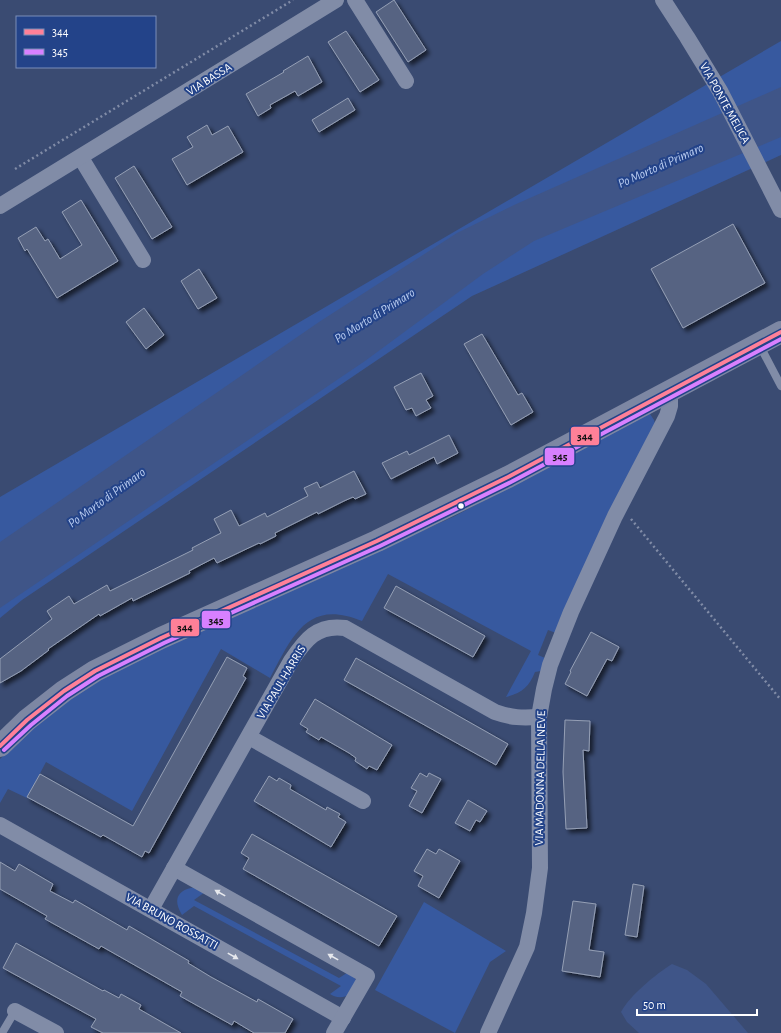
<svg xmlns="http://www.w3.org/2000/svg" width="781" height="1033" viewBox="0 0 781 1033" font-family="'Alegreya Sans',sans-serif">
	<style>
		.green { fill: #37599f }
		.water { fill: #3f5588 }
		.building { fill: #566482; stroke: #959fb5; filter: url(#shadow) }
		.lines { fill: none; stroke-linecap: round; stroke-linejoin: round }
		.path { stroke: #818ca7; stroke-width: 2.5; stroke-dasharray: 2 3; stroke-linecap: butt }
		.service { stroke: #818ca7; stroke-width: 8 }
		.minor { stroke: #818ca7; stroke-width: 16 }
		.secondary { stroke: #7d87a3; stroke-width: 22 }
		.bus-1-casing { stroke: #234389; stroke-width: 7 }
		.bus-2-casing { stroke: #234389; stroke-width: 7 }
		.bus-1 { stroke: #ff8098; stroke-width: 4 }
		.bus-2 { stroke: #d880ff; stroke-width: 4 }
		.oneway { fill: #e6e8ed }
		.bus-dot { fill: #fff; stroke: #234389; stroke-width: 1.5 }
		.labels { text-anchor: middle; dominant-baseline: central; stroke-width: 4; stroke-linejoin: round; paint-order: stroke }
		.street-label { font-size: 12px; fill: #fff; stroke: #234389 }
		.water-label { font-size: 13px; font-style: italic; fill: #bacdf1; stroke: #234389 }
		.line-badge { stroke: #234389; stroke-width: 1.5 }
		.pale-badge-label { font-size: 11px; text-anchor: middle; font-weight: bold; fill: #111 }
	</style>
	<defs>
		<filter id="shadow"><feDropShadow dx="3.5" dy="3.5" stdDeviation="2" flood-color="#0009"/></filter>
	</defs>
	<rect width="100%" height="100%" fill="#3a4b72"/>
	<g class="green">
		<path d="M781,41V155L472,296L22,600L0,618V497Z"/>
		<path d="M645,414H650L654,420L656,427L556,633L548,630L538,655L545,658L541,671L535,672C529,687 522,693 506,697L531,651L388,574L362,621C307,598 292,637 270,678L221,649L132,811L46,762L27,798L8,789L0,803V759L27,733L78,693L106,677L161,649L455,516Z"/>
		<path d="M196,887L205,892L194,900L339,978L350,971L356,980L352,993C344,998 338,999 330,994L341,986L194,906L182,915C172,899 178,889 196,887Z"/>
		<path d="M424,902L506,951L490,962L455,1033L375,990Z"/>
	</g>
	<g class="water">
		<path d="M781,87V137L534,241L483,274L365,361L0,608V542L319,322L457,233L514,205Z"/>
		<path d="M672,964L687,970L706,984L748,1033H639L627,1022L621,1012C630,995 656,974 672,964Z"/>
	</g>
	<g class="building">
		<path d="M394,0L426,50L408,62L376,12Z"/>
		<path d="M346,31L379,80L360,92L328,42Z"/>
		<path d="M308,56L322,82L298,96L295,91L270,105L271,108L258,116L246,94L284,72L283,71Z"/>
		<path d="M348,98L355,110L319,132L312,120Z"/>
		<path d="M207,125L212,135L228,126L243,152L187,185L172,159L193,147L187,137Z"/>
		<path d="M134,166L172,227L152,239L115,178Z"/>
		<path d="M81,200L118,261L57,298L27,249L25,251L18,238L36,227L45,241L48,239L60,259L82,245L62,212Z"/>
		<path d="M733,224L765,283L683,328L651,269Z"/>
		<path d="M199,269L217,298L198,309L181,281Z"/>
		<path d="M144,308L164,335L146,349L126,322Z"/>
		<path d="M482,334L518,395L522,393L533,412L511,425L464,344Z"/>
		<path d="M421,373L433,396L426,400L431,408L416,416L412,408L406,410L394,387Z"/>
		<path d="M449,435L458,453L437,464L434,457L391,479L382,463L407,451L409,455Z"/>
		<path d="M354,471L366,494L355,499L353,497L344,501L318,514L317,512L275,533L276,536L260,544L259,543L217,563L214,558L189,571L190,573L133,601L132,598L100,616L99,614L48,649L49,650L21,671L0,683V659L52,619L47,611L69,596L74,604L107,585L110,591L193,550L192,548L221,533L214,519L231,510L239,526L265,513L267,517L308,496L304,488L317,482L320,488Z"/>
		<path d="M396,586L485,636L473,657L384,608Z"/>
		<path d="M591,632L619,647L612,661L607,659L587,696L565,684L571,672L570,671Z"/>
		<path d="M227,657L247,668L243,676L246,678L149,853L145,851L142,857L103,835L101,837L27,797L40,774L133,826Z"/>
		<path d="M356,658L508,744L496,765L344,680Z"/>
		<path d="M315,699L392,745L377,770L369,766L367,769L355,761L356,758L349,753L321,737L319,740L306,732L308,729L300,724Z"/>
		<path d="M565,720L590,721L589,751L583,750L587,828L566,829L563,772Z"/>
		<path d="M420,773L427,777L429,773L441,779L422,813L409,806L417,791L411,788Z"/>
		<path d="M269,776L277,781L279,778L291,785L290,789L326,810L327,807L340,814L338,817L346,822L331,847L254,801Z"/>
		<path d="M468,800L487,811L480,822L476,820L470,831L455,823Z"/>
		<path d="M252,834L397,916L379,946L243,869L249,858L241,853Z"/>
		<path d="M427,849L436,854L439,849L460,861L439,898L418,886L423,876L414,871Z"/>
		<path d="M0,862L15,871L19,864L53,884L50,891L73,903L75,900L127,930L129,926L189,961L188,963L211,977L257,1002L258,999L293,1019L285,1033H254L234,1021L232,1025L180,996L182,992L101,946L99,949L45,919L47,916L0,889Z"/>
		<path d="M633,884L644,886L637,937L625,935Z"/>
		<path d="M573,901L596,904L589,950L604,952L600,977L562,971Z"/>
		<path d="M16,943L103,991L104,990L119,998L121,994L141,1005L139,1009L181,1033H103L91,1027L96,1019L3,968Z"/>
	</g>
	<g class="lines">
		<g class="path">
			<path d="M15,169L293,0"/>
			<path d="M631,519L781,700"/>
		</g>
		<g class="service">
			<path d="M759,344L781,386"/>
			<path d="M2,1033L15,1011"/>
		</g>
		<g class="minor">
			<path d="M355,0L406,81"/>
			<path d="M663,0L687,37L720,91L781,210"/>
			<path d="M81,158L143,260"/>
			<path d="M0,206L336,0"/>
			<path d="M249,737L363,801"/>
			<path d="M0,825L343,1018"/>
			<path d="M174,868L367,976L334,1033"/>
			<path d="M151,909L291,661C305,640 317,624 345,628L495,712C512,718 522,718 539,717"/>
			<path d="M15,1011L56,1033"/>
			<path d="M488,1033L527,947L534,913L540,868L539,717L544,689L550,665L571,612L615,516L667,416L670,406V391"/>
		</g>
		<path class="secondary" d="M0,746L27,720L64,691L95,671L161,638L377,541L508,477L781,332"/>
		<defs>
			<path id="bus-1" d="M0,746L27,720L64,691L95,671L161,638L377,541L508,477L781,332"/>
			<path id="bus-2" d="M4,750L31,725L67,696L98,676L164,643L380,546L511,482L781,339"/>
		</defs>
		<use href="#bus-1" class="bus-1-casing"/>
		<use href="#bus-2" class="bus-2-casing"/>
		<use href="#bus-1" class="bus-1"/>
		<use href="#bus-2" class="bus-2"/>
	</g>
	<defs><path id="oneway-solid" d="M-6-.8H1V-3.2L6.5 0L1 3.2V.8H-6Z"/></defs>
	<g class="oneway">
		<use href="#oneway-solid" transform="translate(220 893) rotate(-151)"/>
		<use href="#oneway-solid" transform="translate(233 956) rotate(29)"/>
		<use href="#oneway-solid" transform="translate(333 957) rotate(-151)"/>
	</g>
	<circle class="bus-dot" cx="461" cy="506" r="3.5"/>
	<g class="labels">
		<g class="street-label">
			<text transform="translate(209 79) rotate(-32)">VIA BASSA</text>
			<text transform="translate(725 103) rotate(61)">VIA PONTE MELICA</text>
			<text transform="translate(281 682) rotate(-59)">VIA PAUL HARRIS</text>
			<text transform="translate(540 778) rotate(-89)">VIA MADONNA DELLA NEVE</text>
			<text transform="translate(172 921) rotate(29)">VIA BRUNO ROSSATTI</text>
		</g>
		<g class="water-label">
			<text transform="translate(661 166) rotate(-24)">Po Morto di Primaro</text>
			<text transform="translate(375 316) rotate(-32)">Po Morto di Primaro</text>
			<text transform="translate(107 498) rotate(-36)">Po Morto di Primaro</text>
		</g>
	</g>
	<g class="line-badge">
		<rect x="570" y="426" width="30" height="20" rx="4" fill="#ff8098"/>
		<rect x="544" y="447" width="31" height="19" rx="4" fill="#d880ff"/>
		<rect x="201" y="610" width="30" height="19" rx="4" fill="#d880ff"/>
		<rect x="170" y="618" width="30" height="19" rx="4" fill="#ff8098"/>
	</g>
	<g class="pale-badge-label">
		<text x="585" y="440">344</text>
		<text x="560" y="460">345</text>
		<text x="216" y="624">345</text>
		<text x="185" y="631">344</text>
	</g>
	<rect x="16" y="16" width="140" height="52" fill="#234389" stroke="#7b8eb8"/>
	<rect x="24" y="29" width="20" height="6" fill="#ff8098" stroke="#7b8eb8"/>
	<text x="52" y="36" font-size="12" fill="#ffffff">344</text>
	<rect x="24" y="49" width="20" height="6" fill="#d880ff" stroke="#7b8eb8"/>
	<text x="52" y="56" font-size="12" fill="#ffffff">345</text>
	<path d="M637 1009v6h120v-6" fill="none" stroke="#ffffff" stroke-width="2"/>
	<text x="643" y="1009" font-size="12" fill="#ffffff" stroke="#234389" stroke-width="3" paint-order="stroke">50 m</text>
</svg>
